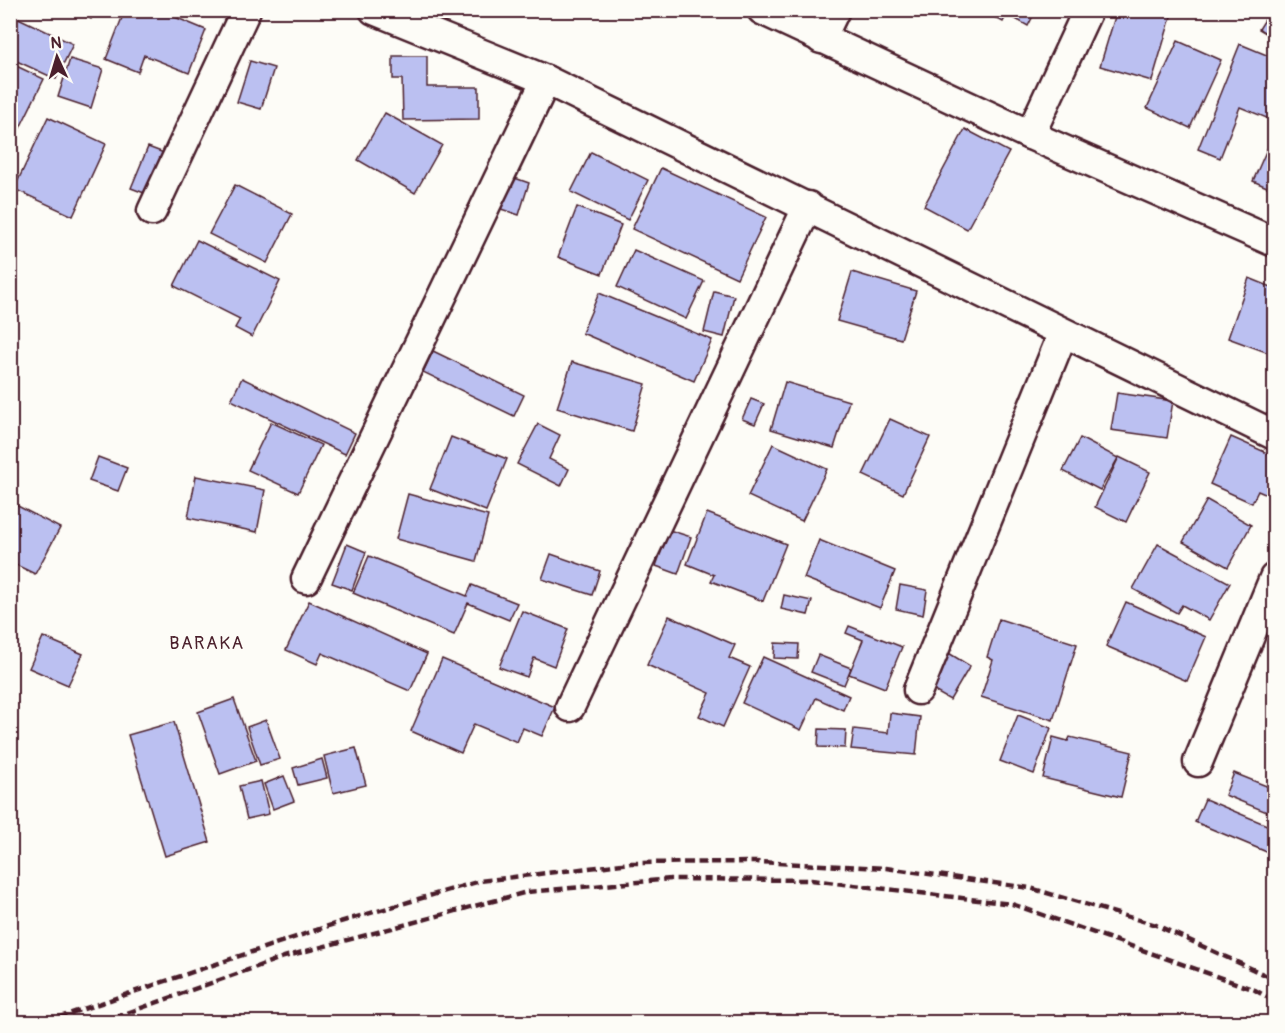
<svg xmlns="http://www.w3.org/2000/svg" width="1285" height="1033" viewBox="0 0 1285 1033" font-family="Pangolin,sans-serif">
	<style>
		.building { fill: #bbc0f1; stroke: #4a1f2b; stroke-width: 1.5 }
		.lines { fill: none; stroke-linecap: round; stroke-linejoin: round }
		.street-casing { stroke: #4a1f2b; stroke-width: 33 }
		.street { stroke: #fdfcf7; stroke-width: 28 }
		.rail { stroke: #4a1f2b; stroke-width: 4.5; stroke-dasharray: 9 4.5; stroke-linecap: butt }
		.labels { text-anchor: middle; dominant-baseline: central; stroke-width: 6; stroke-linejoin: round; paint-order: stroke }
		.quarter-label { font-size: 18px; letter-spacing: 1.5px; fill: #4a1f2b; stroke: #fdfcf7 }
	</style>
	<rect width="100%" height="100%" fill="#fdfcf7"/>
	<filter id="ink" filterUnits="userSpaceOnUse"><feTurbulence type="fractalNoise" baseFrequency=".0167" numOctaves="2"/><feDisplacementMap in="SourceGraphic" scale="12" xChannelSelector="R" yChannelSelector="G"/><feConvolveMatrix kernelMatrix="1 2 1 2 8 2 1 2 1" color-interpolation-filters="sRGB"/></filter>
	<g filter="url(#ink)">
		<g class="building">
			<path d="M74,10H95L91,19Z"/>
			<path d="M125,10H158L206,30L189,73L144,55L138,72L106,59Z"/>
			<path d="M981,10H1036L1028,26L1007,14L1003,22Z"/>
			<path d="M1117,10H1173L1152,81L1100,66Z"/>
			<path d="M1271,10H1274V38L1259,29Z"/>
			<path d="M10,14L73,44L56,79L10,58Z"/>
			<path d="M1178,41L1221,60L1190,128L1147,108Z"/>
			<path d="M1240,44L1274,58V121L1240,107L1220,158L1198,149Z"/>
			<path d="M393,56H427V87H479V119L403,120L402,79H393Z"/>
			<path d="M70,59L103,69L91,108L58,97Z"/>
			<path d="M250,61L274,68L261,109L237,102Z"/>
			<path d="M10,63L44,79L14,140L10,138Z"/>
			<path d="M385,113L442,145L415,193L358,160Z"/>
			<path d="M48,117L106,144L73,216L14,189Z"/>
			<path d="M965,129L1009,152L967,229L924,206Z"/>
			<path d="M1274,133V190L1253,181Z"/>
			<path d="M148,147L164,153L147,194L131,188Z"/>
			<path d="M591,152L648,180L628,220L571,192Z"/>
			<path d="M661,168L766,217L737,278L632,229Z"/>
			<path d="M512,177L529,183L519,215L501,209Z"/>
			<path d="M235,185L292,214L267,263L209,234Z"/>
			<path d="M577,207L621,225L602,274L558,257Z"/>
			<path d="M197,240L280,281L252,337L235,328L240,319L174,286Z"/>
			<path d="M634,250L704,281L686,319L617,287Z"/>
			<path d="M852,272L916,291L901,339L837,321Z"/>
			<path d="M1249,278L1274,288V355L1228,338Z"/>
			<path d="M714,291L734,296L724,337L704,332Z"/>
			<path d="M599,293L712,340L694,381L582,333Z"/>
			<path d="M433,351L524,395L514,416L423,372Z"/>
			<path d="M572,362L646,384L632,431L557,408Z"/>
			<path d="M242,378L355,433L345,454L231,400Z"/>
			<path d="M785,382L849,401L834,448L771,429Z"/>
			<path d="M1117,393L1173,401L1167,438L1111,430Z"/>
			<path d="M751,399L764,404L755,424L742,419Z"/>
			<path d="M890,419L930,437L903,494L863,475Z"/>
			<path d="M271,422L321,445L298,493L248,470Z"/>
			<path d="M538,424L560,435L549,459L569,469L561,486L517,464Z"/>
			<path d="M451,437L507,459L486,511L430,489Z"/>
			<path d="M1231,437L1274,456V498L1258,491L1252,503L1210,484Z"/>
			<path d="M1080,438L1118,458L1100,490L1063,471Z"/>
			<path d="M773,444L827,469L802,521L748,496Z"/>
			<path d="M98,457L127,468L118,491L89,481Z"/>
			<path d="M1119,457L1150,472L1126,522L1095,507Z"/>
			<path d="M196,476L265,490L257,532L188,518Z"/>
			<path d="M408,494L488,516L476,561L396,539Z"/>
			<path d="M1207,500L1251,525L1228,567L1183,542Z"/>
			<path d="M10,502L60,528L35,574L10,562Z"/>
			<path d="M707,513L786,544L763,601L711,581L714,575L687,564Z"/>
			<path d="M669,530L691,537L678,574L656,566Z"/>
			<path d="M819,540L895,571L880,608L804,578Z"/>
			<path d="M347,544L366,552L352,590L332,583Z"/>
			<path d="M1158,544L1230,583L1209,620L1182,605L1177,613L1133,589Z"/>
			<path d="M551,554L600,571L592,595L542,579Z"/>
			<path d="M369,556L467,596L472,585L517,603L509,620L468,603L454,635L353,593Z"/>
			<path d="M900,585L927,590L923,615L896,609Z"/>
			<path d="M784,595L812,601L808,615L781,609Z"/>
			<path d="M309,601L427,654L410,691L322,653L317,664L286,650Z"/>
			<path d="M1126,602L1206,637L1187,681L1106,646Z"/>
			<path d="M522,611L568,629L554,666L534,658L527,677L499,667Z"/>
			<path d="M669,616L735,645L729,658L750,667L723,727L699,716L710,693L647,665Z"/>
			<path d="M999,619L1077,644L1053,720L981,697L993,660L987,657Z"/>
			<path d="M849,626L902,647L885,688L849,674L863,640L846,633Z"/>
			<path d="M43,637L83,654L68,685L29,668Z"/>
			<path d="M775,643L799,644L798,659L774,658Z"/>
			<path d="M947,652L970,666L950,700L927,687Z"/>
			<path d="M818,655L851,668L844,685L811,672Z"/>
			<path d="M763,657L849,696L843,710L816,698L801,730L742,703Z"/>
			<path d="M442,659L555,707L542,736L523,728L517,742L474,724L461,753L411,731Z"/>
			<path d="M234,699L256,761L220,774L198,712Z"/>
			<path d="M890,713L920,717L916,755L851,749L854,729L888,733Z"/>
			<path d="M1018,715L1051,728L1034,774L1000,761Z"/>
			<path d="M266,720L280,759L260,765L247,727Z"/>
			<path d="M174,722L210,842L165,856L128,735Z"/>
			<path d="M819,729L846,730L845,748L818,747Z"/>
			<path d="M1053,737L1068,741L1070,737L1132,752L1121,797L1043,778Z"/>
			<path d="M356,748L366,785L333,793L324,756Z"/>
			<path d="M322,759L327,778L298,785L293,768Z"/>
			<path d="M1234,773L1274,789V815L1225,795Z"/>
			<path d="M284,776L294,801L273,809L264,784Z"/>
			<path d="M261,781L269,814L247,819L239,786Z"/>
			<path d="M1205,799L1274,828V855L1195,822Z"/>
		</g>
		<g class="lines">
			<defs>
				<g id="street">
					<path d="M374,10L546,80L1274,435"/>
					<path d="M762,10L1030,135L1274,242"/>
					<path d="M821,39L835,10"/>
					<path d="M1030,135L1088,10"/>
					<path d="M152,211L246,10"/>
					<path d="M306,579L546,80"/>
					<path d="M918,690L1063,333"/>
					<path d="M570,707L808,206"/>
					<path d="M1198,762L1274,578"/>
				</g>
			</defs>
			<use href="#street" class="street-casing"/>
			<use href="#street" class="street"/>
			<g class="rail">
				<path d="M45,1022L340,922L480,881L631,863L756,862L886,868L1030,888L1156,925L1274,979"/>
				<path d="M102,1022L284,957L527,892L671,879L811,880L1012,904L1255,990L1274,1001"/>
			</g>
		</g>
	</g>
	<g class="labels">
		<g class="quarter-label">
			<text x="207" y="643">BARAKA</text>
		</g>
	</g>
	<rect width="1285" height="1033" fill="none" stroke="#fdfcf7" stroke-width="36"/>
	<rect x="18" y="18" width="1249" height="997" fill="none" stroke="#4a1f2b" stroke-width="2" filter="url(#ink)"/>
	<g transform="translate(57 57) rotate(356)" stroke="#fdfcf7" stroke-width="4.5" paint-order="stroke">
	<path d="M0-4.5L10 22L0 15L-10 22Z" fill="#4a1f2b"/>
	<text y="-9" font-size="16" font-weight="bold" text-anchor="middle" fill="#4a1f2b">N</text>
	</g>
</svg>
